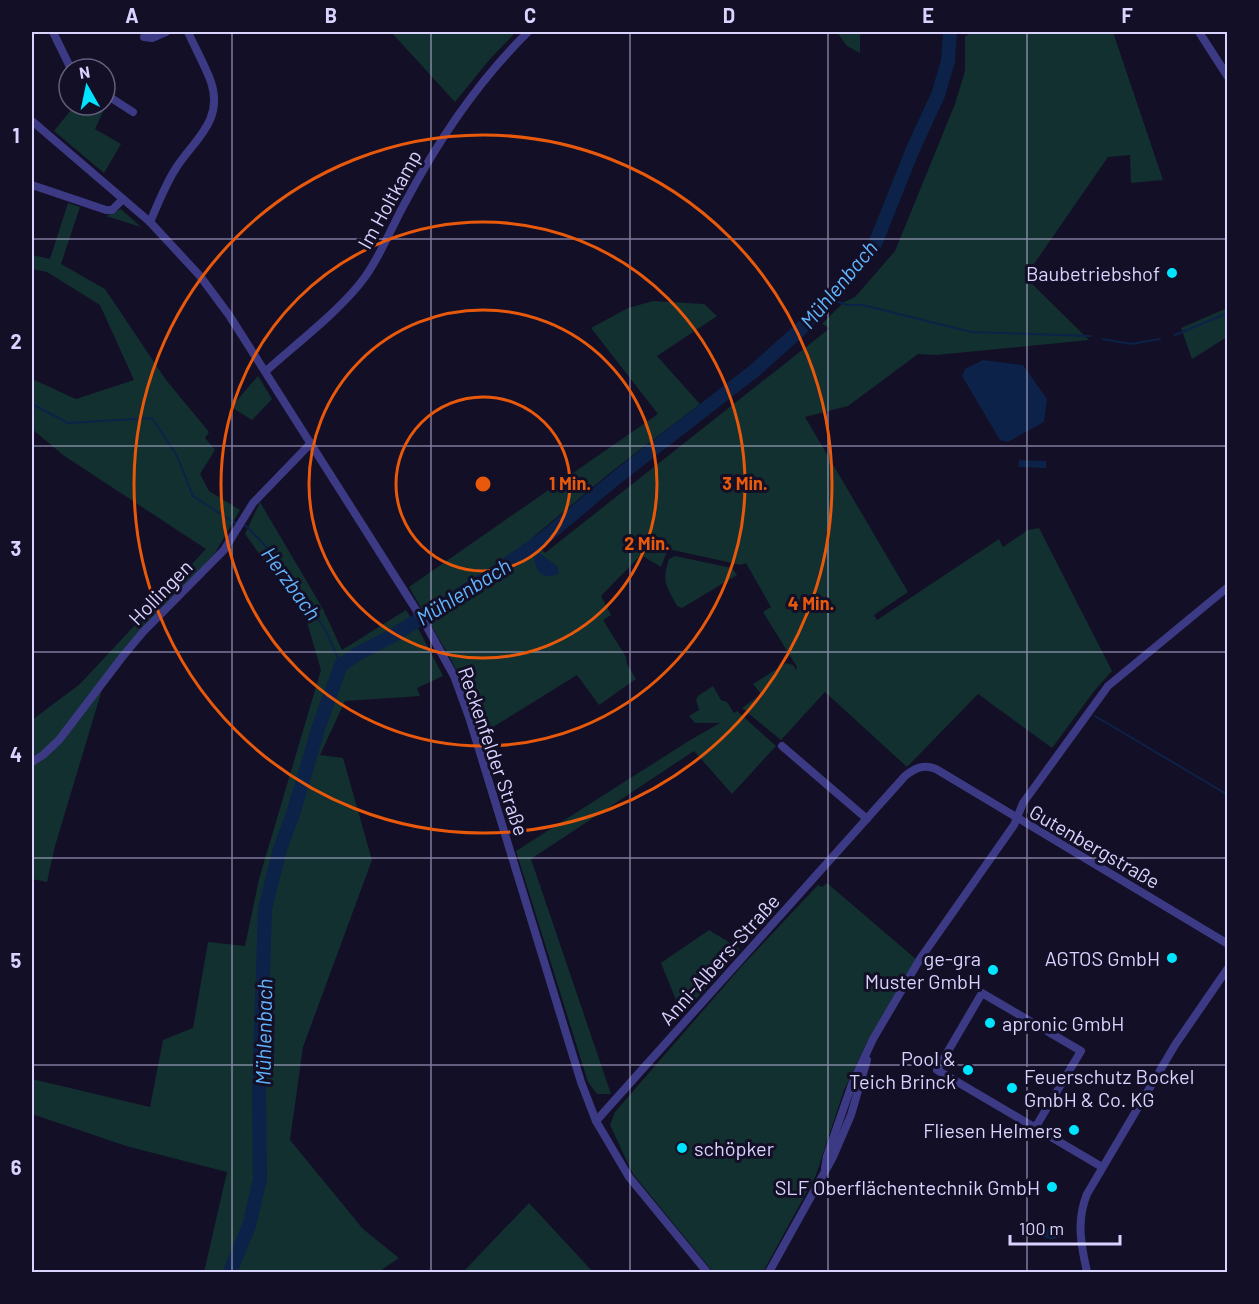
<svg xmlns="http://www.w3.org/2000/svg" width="1259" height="1304" viewBox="0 0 1259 1304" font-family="Barlow,sans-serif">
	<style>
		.green { fill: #12302f }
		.water { fill: #0c2248 }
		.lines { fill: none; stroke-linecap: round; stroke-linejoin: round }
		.stream { stroke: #0c2248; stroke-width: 2 }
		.river { stroke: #0c2248; stroke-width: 14 }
		.minor { stroke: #3d3a85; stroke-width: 8 }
		.grid { fill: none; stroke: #d9d4ff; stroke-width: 1.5; stroke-opacity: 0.55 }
		.ring { fill: none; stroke: #e8590c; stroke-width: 3 }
		.poi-dot { fill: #00e5ff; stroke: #130f26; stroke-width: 2 }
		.labels { text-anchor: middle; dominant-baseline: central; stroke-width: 6; stroke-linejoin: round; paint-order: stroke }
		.street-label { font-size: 20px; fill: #d9d4ff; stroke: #130f26 }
		.poi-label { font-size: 20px; fill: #d9d4ff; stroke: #130f26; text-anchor: end }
		.water-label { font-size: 21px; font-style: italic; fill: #62b6ff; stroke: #130f26 }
		.centre { fill: #e8590c; stroke: #130f26; stroke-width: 3 }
		.ring-label { font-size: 18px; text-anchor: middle; font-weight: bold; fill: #e8590c; stroke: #130f26; stroke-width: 6; stroke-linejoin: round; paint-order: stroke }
		.neatline { fill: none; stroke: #d9d4ff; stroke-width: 2 }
		.grid-label { font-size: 20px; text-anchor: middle; font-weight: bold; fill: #d9d4ff }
	</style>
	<rect width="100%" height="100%" fill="#130f26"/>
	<g class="green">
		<path d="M391,32H516L490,59L455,102Z"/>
		<path d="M837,32H860V53L847,46Z"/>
		<path d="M974,32H1113L1163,180L1131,183L1130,155L1108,157L1025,277L1089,340L936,355L918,354L848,406L805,417L908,592L874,615L877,620L999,539L1003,547L1028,530L1039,528L1112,671L1095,690L1052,748L978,694L907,767L825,692L781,740L742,708L761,694L753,684L786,663L793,665L796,670L797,667L763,612L771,607L746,563L741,565L668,549L661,567L641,555L601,596L611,615L603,620L626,657L627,664L636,679L599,705L577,675L480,735L462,682L450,658L409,587L658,414L591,328L628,308L653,301L704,304L717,316L657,356L700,404L611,472L532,538L545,553L830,328L822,324L844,302L855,297L895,251L955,104L965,71V36Z"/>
		<path d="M105,100L108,101L95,129L121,144L104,173L54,131L75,105H105Z"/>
		<path d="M68,203L80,207L61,264L105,289L166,380L209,432L205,438L215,450L200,474L209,491L240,510L215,553L143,630L107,673L55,846L47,882L32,879V720L80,684L206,549L63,455L32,429V379L76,399L134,380L100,305L47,272L32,269V255L50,259Z"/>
		<path d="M121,209L141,227L106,216Z"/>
		<path d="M1227,308V337L1192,359L1181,328Z"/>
		<path d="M258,376L272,399L252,420L231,407Z"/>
		<path d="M260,502L323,609L342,650L406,610L420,632L443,676L417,688L420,696L345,701L320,755L343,758L372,860L303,1047L290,1140L363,1229L399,1258L378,1272H204L227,1172L126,1146L32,1114V1079L150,1107L163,1040L193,1028L208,942L245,946L259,879L321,670L306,619L245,534Z"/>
		<path d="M675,556L732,568L737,575L682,608L677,606C667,586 661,582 669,559Z"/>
		<path d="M713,686L721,700L727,702L734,713L737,711L776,746L732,794L694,751L531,859L611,1094H597L588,1082L516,851L687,742L720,723H695L689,716L699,710L696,700L698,696Z"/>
		<path d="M827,883L917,960L870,1036L844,1090L816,1175L763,1272H713L633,1174L610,1125L615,1112L740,968L818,885L822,887Z"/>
		<path d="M709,930L740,949L682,1015L661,963Z"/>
		<path d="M529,1203L593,1272H463Z"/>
	</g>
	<g class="water">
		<path d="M983,360L1023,365L1047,399L1044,422L1008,442L1000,440L962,376L965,369Z"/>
		<path d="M1019,460L1046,461V468L1019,467Z"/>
		<path d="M538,552L558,567L559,574C542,580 536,573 534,557Z"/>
		<path d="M1054,1226L1061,1227L1062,1235C1055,1240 1050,1241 1042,1236V1231Z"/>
	</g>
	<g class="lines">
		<g class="stream">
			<path d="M829,299L848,305H863L971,332L1090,336"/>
			<path d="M1175,335L1228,313"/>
			<path d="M1103,339L1131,344L1160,339"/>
			<path d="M32,404L68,423L152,418L177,456L193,496L233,522L246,526L281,562L326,631L341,665"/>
			<path d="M1095,716L1228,795"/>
		</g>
		<path class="river" d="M230,1272L249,1226L260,1179L259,1094L265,909L280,849L293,814L319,726L341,665L359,653L392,636L490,576L543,539L616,478L754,371L801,329L873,249L913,149L938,95L948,61L950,32"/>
		<g class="minor">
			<path d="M53,32L71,69"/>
			<path d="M1199,32L1228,77"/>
			<path d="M144,37L152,38L166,32"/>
			<path d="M105,94L133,112"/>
			<path d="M32,121L150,222L200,276L229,315L427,627L454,676L470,720L581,1082L596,1121L629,1177L707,1272"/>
			<path d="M32,185L106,210H112L123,199"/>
			<path d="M150,222C158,204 165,185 176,168C194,140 224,121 211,82C205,65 195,48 188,32"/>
			<path d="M266,371C297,343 341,310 365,277C382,253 392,226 406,201C439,139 478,81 528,32"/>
			<path d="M782,746L867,819"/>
			<path d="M32,762L43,755L59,740L123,656L143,632L224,550L253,503L311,443"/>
			<path d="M596,1121L905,776C915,768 923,764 936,769L1228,944"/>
			<path d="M1035,1128L1081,1051L982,993L937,1070L1102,1167"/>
			<path d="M825,1168L827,1156L852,1084L873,1039L920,959L1014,825L1023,803L1108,686L1228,587"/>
			<path d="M769,1272L833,1157L851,1115L867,1060"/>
			<path d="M1087,1272C1081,1245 1076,1221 1087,1194L1175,1045L1228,968"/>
		</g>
	</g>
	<path class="grid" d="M232,32V1272M431,32V1272M630,32V1272M828,32V1272M1027,32V1272M32,239H1228M32,446H1228M32,652H1228M32,858H1228M32,1065H1228"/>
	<g class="ring">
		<circle cx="483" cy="484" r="87"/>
		<circle cx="483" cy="484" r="174"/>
		<circle cx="483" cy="484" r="262"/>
		<circle cx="483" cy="484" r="349"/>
	</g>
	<g class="poi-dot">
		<circle cx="1172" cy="273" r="6"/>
		<circle cx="1172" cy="958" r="6"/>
		<circle cx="993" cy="970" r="6"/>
		<circle cx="990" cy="1023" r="6"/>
		<circle cx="968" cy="1070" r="6"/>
		<circle cx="1012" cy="1088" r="6"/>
		<circle cx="1074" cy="1130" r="6"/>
		<circle cx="682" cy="1148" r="6"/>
		<circle cx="1052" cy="1187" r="6"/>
	</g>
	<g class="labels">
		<g class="street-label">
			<text transform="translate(389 199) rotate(-61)">Im Holtkamp</text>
			<text transform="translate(160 592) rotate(-46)">Hollingen</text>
			<text transform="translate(494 751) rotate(71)">Reckenfelder Straße</text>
			<text transform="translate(1095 846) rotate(30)">Gutenbergstraße</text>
			<text transform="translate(719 959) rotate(-48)">Anni-Albers-Straße</text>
		</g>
		<g class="poi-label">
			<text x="1160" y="273">Baubetriebshof</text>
			<text x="981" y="958">ge-gra<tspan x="981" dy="23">Muster GmbH</tspan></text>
			<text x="1160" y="958">AGTOS GmbH</text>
			<text x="1002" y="1023" text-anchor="start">apronic GmbH</text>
			<text x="956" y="1058">Pool &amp;<tspan x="956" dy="23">Teich Brinck</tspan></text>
			<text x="1024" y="1076" text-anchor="start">Feuerschutz Bockel<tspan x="1024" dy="23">GmbH &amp; Co. KG</tspan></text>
			<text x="1062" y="1130">Fliesen Helmers</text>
			<text x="694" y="1148" text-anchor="start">schöpker</text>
			<text x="1040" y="1187">SLF Oberflächentechnik GmbH</text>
		</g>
		<g class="water-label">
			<text transform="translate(838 284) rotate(-50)">Mühlenbach</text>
			<text transform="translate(292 583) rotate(54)">Herzbach</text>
			<text transform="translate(463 591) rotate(-32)">Mühlenbach</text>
			<text transform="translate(263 1032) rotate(-89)">Mühlenbach</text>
		</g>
	</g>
	<circle cx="483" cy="484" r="9" class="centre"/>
	<g class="ring-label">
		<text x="570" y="490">1 Min.</text>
		<text x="745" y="490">3 Min.</text>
		<text x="647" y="550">2 Min.</text>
		<text x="811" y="610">4 Min.</text>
	</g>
	<rect width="1259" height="1304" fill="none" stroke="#130f26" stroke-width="66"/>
	<g transform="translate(87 87) rotate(351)"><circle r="28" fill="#130f26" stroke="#625e7d" stroke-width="1.5"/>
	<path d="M0-4.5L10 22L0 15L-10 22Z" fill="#00e5ff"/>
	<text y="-9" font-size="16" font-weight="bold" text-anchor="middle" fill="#d9d4ff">N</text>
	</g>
	<path d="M1010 1235v9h110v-9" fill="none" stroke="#d9d4ff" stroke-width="3"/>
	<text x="1019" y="1235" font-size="18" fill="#d9d4ff" stroke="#130f26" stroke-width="4.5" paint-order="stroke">100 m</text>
	<rect x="33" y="33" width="1193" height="1238" class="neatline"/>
	<g class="grid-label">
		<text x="132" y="23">A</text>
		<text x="331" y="23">B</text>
		<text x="530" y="23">C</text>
		<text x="729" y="23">D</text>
		<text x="928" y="23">E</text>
		<text x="1127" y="23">F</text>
		<text x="16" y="143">1</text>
		<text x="16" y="349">2</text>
		<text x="16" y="556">3</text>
		<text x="16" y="762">4</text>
		<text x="16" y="968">5</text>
		<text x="16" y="1175">6</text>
	</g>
</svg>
